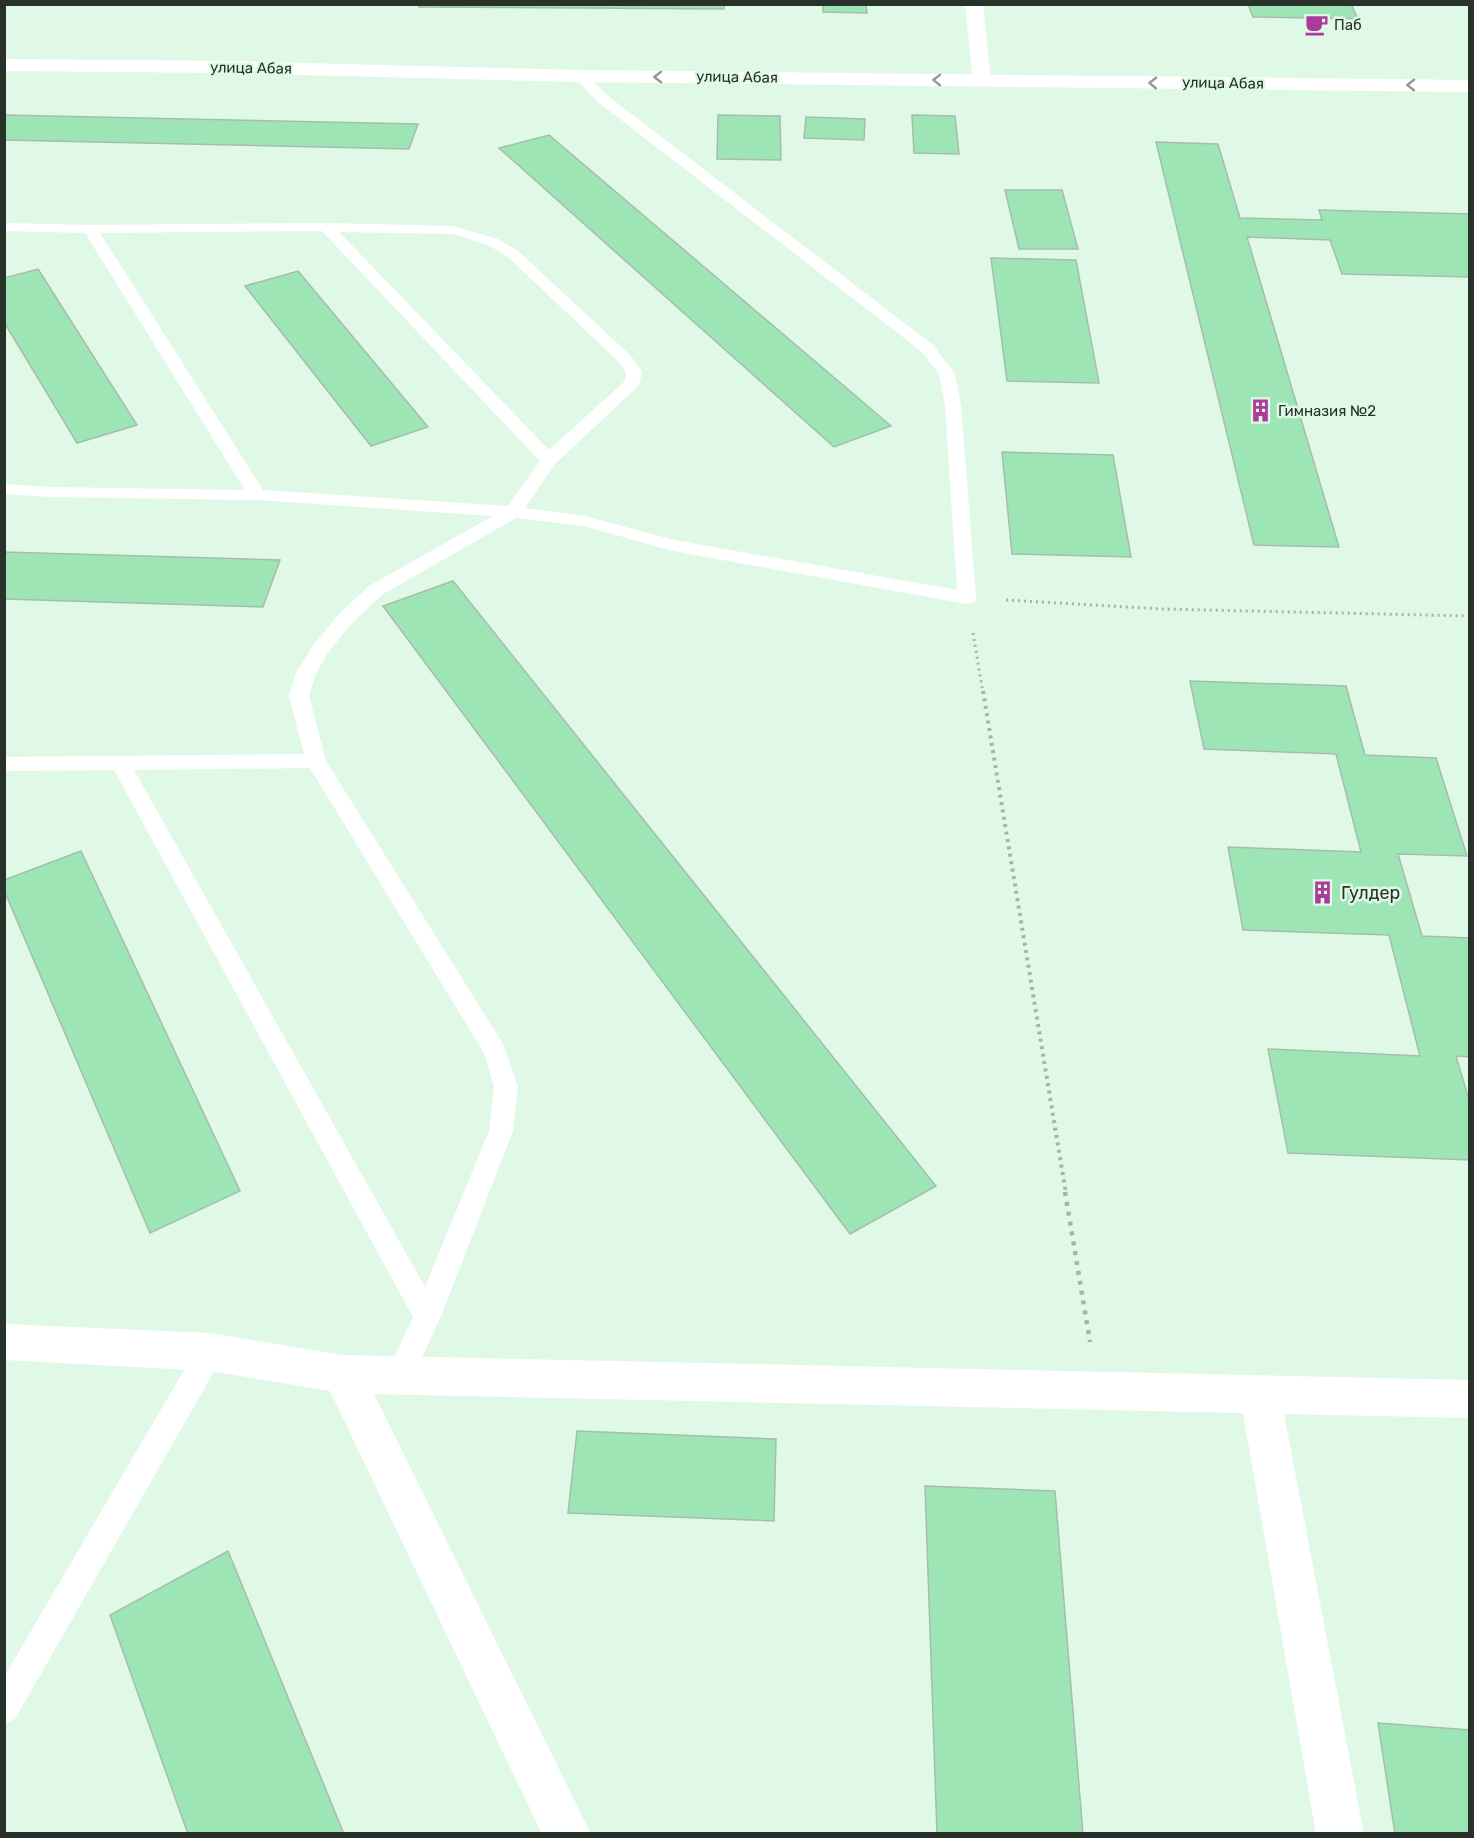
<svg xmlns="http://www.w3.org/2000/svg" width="1474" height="1838" viewBox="0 0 1474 1838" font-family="Rubik,sans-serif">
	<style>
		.building { fill: #9ee5b5; stroke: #a6bdad; stroke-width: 1.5 }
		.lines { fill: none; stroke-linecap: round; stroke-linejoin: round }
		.path-far2 { stroke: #a2b6a7; stroke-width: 3; stroke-dasharray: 2 4; stroke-linecap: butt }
		.path-far1 { stroke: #a2b6a7; stroke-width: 4; stroke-dasharray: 3 4.5; stroke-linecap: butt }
		.path { stroke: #a2b6a7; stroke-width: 4.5; stroke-dasharray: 4 6; stroke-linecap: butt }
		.lane { fill: #fff; fill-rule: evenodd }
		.street { fill: #fff; fill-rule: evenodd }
		.secondary { fill: #fff; fill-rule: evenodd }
		.oneway { stroke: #949894 }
		.labels { text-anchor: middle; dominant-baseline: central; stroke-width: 5; stroke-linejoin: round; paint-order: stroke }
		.far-poi-label { font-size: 15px; fill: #28312a; stroke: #e0f9e7; text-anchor: start }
		.far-street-label { font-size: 15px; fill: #28312a; stroke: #e0f9e7 }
		.poi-label { font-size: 18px; fill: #28312a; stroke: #e0f9e7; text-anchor: start }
	</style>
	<rect width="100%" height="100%" fill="#e0f9e7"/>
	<g class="building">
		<path d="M420,4H724V9L419,7Z"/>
		<path d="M823,4H866L867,13L823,12Z"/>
		<path d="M1248,4H1351L1358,19L1253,17Z"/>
		<path d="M4,115L418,124L409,149L4,140Z"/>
		<path d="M718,115L780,116L781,160L717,159Z"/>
		<path d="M912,115L955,116L959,154L914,153Z"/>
		<path d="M806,117L865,119L864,140L804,138Z"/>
		<path d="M549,135L891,426L834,447L499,148Z"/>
		<path d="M1156,142L1218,144L1240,218L1322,220L1319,210L1470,214V277L1342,274L1330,240L1247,237L1339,547L1254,545Z"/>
		<path d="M1005,190H1062L1078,249H1019Z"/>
		<path d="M991,258L1076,260L1099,383L1007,381Z"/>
		<path d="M38,269L137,425L77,443L4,322V278Z"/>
		<path d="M298,271L428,427L371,446L245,286Z"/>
		<path d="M1002,452L1113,455L1131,557L1012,554Z"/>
		<path d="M4,552L280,560L263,607L4,599Z"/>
		<path d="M453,581L936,1186L850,1234L383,606Z"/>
		<path d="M1190,681L1346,686L1365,755L1436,758L1467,856L1398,854L1422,936L1470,938V1057L1456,1056L1470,1103V1160L1288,1153L1268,1049L1420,1056L1389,935L1243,930L1228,847L1361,852L1336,754L1204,749Z"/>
		<path d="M81,851L240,1191L150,1233L4,890V880Z"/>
		<path d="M577,1431L776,1439L774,1521L568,1513Z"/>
		<path d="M925,1486L1055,1491L1083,1834H937Z"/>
		<path d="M228,1551L344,1834H188L110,1615Z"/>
		<path d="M1378,1723L1470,1730V1834H1395Z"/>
	</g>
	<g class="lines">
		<g class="path-far2">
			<path d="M1006,600L1162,609L1470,616"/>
			<path d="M973,633L983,693"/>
		</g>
		<path class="path-far1" d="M983,691L1066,1194"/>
		<path class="path" d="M1065,1192L1090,1342"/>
		<g class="lane">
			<path d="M579,72L584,73L608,96L933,345L955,374L961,405L976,598L974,602L967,604L673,551L584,526L516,518L383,594L351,624L327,654L316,673L309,696L326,761L503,1044L518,1087L513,1131L441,1316L410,1384L400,1388L390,1384L386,1375L413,1317L114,770L4,771V757L304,754L289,696L296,673L312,647L337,616L369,586L493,516L257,500L50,497L4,494V484L50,487L245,490L85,233L4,231V223L90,225L326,223L454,226L498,239L518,251L631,356L642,372L639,385L555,464L525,508L585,516L674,540L957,590L945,405L939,374L921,351L598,102L573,76ZM322,231L540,461L508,506L263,490L100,233ZM339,232L453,234L488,245L508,257L619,362L626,372L625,381L549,450ZM310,768L484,1053L494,1087L489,1131L425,1287L134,770Z"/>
			<path d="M210,1339L220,1343L224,1352L220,1361L15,1719L4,1724V1677L200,1343Z"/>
		</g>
		<g class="street">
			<path d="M965,4H983L991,81L989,85H975L973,81Z"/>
			<path d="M4,1324L210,1333L343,1355L1470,1380V1418L1284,1414L1364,1834H1316L1243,1413L374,1394L591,1834H542L330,1391L210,1371L4,1360Z"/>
		</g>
		<path class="secondary" d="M4,59L228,61L579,70L1470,80V92L579,82L228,73L4,71Z"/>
	</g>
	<defs><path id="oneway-chevron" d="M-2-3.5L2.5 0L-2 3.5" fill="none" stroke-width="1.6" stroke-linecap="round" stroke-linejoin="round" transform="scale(1.5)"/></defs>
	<g class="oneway">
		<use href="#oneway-chevron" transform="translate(658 77) rotate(-180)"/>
		<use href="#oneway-chevron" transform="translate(937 80) rotate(-179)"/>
		<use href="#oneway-chevron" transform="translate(1153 83) rotate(-179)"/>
		<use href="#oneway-chevron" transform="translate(1411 85) rotate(-179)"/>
	</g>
	<defs>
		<symbol id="cafe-bare" viewBox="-9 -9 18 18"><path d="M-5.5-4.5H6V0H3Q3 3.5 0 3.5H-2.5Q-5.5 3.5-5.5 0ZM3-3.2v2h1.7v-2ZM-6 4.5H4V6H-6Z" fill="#ab3c99" stroke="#e0f9e7" stroke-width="2.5" paint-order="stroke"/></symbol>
		<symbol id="building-bare" viewBox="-9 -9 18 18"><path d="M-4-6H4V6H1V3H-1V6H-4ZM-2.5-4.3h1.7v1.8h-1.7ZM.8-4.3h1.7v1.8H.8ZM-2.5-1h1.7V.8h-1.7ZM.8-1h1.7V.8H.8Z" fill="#ab3c99" stroke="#e0f9e7" stroke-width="2.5" paint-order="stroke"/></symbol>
	</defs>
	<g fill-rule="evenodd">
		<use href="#cafe-bare" x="1300" y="8" width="33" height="33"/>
		<use href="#building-bare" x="1244" y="394" width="33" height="33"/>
		<use href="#building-bare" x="1306" y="876" width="33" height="33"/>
	</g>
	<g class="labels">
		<g class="far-poi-label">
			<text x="1334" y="25">Паб</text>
			<text x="1278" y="411">Гимназия №2</text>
		</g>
		<g class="far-street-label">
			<text transform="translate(251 68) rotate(1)">улица Абая</text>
			<text transform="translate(737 77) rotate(1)">улица Абая</text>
			<text transform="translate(1223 83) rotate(1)">улица Абая</text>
		</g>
		<g class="poi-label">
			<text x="1341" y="893">Гулдер</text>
		</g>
	</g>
	<rect width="1474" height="1838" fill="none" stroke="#28312a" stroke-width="12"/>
</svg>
